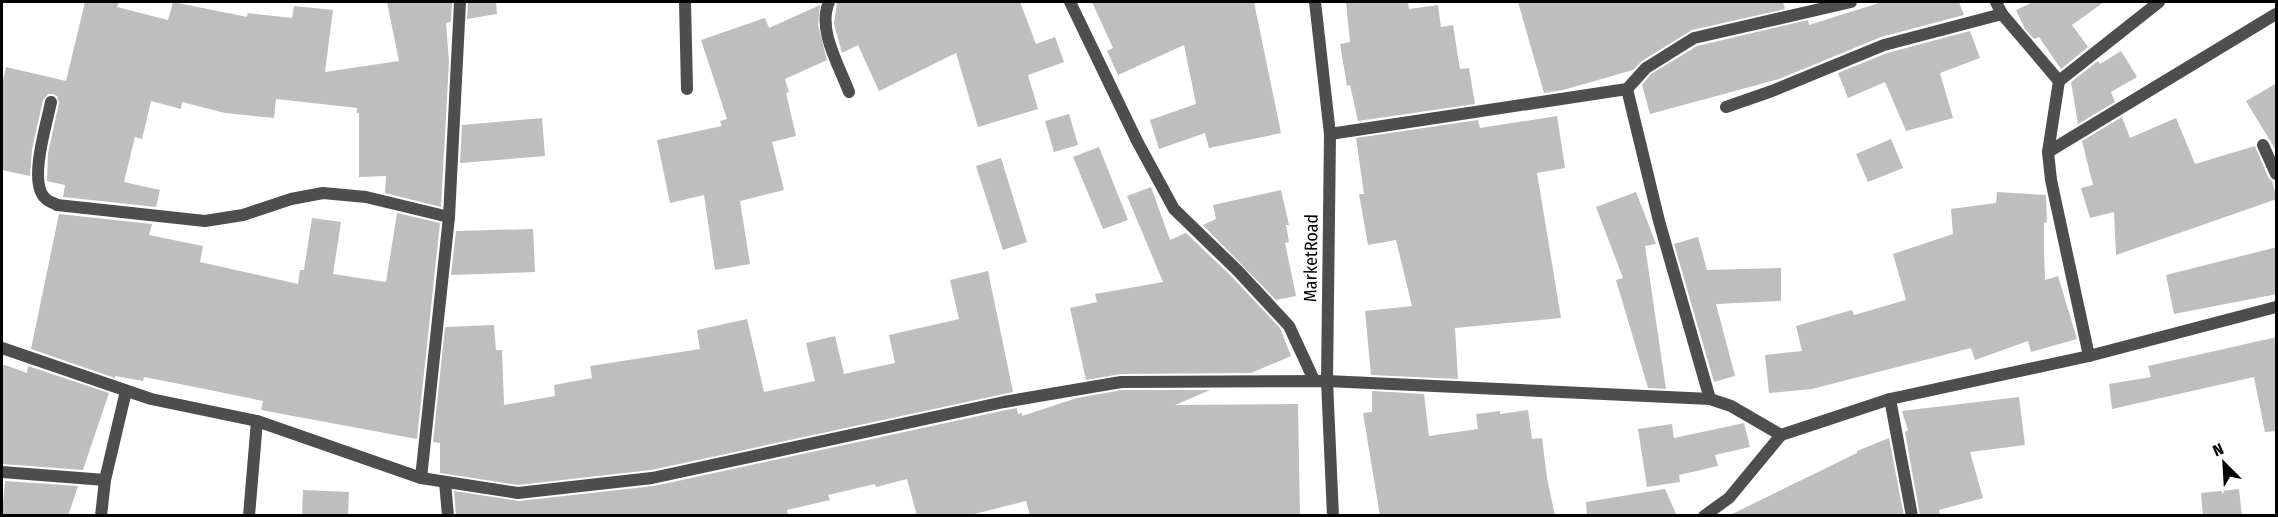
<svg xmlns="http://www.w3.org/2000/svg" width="2278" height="517" viewBox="0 0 2278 517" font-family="'Fira Sans Condensed',sans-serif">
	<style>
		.building { fill: #bebebe }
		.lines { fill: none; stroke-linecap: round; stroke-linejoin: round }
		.minor { stroke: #4e4e4e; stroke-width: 12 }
		.tertiary { stroke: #4e4e4e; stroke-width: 12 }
		.labels { text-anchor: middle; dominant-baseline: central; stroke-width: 6; stroke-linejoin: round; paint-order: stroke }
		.street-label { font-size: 18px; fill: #000; stroke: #fff }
	</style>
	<rect width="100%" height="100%" fill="#fff"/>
	<g class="building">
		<path d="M85,2H119L117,7L168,20L173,2L247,17L248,13L292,18L294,6L333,10L325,72L399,61L387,2H452L451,22L446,23L449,62L441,207L385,193L386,176L359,177V113H357V108L276,99L274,118L225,113L182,102L181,109L151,101L142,139L135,137L124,182L160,190L156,207L63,197L65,185L47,181L48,153L59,103L57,96L53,94H48L43,100L32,150L30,176L2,170V84L6,67L66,81Z"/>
		<path d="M468,2H496L497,14L467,19Z"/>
		<path d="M837,2H1020L1036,44L1055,37L1064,62L1028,75L1038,109L978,127L956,53L879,91L858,45L842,53L834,24Z"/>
		<path d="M1092,2H1254L1281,133L1209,148L1205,133L1159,149L1150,120L1196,104L1184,45L1118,75L1107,51L1113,48Z"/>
		<path d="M1346,2H1408L1409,9L1438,5L1441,27L1453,25L1460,69L1469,68L1475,104L1358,121L1350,85L1347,86L1340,44L1350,42Z"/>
		<path d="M1518,2H1783L1785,9L1692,30L1642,61L1633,70L1563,90L1544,93Z"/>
		<path d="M1882,2H1959L1964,15L1881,37L1779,79L1650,114L1642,85L1651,74L1697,46L1808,20L1809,25Z"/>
		<path d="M2033,2H2104L2072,25L2088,47L2061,69L2039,37L2034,39L2025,29L2016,10Z"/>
		<path d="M820,5L818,25L827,60L785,79L789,92L786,93L796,136L772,142L784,190L740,201L750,264L715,270L704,195L670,203L657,140L722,126L720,121L727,119L701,40L765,18L769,28Z"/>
		<path d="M1970,31L1980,58L1940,73L1953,118L1906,131L1885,82L1848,98L1838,73L1887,53Z"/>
		<path d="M2121,51L2137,77L2111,92L2115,102L2078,124L2071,82L2098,61L2100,64Z"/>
		<path d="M2277,83V152L2246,101Z"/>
		<path d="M1069,114L1078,145L1054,152L1045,121Z"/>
		<path d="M1557,116L1565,168L1537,173L1561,318L1455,328L1458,379L1371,375L1365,311L1412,306L1396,240L1368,245L1359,194H1364L1356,138L1478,120L1480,128Z"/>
		<path d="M2122,117L2130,138L2176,118L2195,164L2255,146L2268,177L2272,181L2277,199L2116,255L2114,212L2090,218L2081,188L2093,185L2082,141Z"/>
		<path d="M542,118L545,156L460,163L462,125Z"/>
		<path d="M1891,139L1903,168L1868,182L1856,154Z"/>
		<path d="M1099,147L1128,220L1103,229L1073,157Z"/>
		<path d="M1001,158L1027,242L1003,250L976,166Z"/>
		<path d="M1151,187L1170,240L1186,233L1231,276L1280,328L1291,356L1251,373L1121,374L1086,380L1070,308L1097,302L1095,294L1163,282L1127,196Z"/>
		<path d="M1281,190L1289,225H1286L1289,242L1285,243L1296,296L1276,300L1203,225L1216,219L1213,205Z"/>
		<path d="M1636,192L1656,244L1645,246L1666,389L1648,388L1616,280L1623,278L1596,207Z"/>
		<path d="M1997,192L2046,195L2047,223L2044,222V249L2045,280L2058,276L2077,339L2031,352L2028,341L1975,360L1971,348L1812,389L1769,393L1765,355L1802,351L1796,326L1852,310L1854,315L1906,300L1893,254L1953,234L1951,209L1996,203Z"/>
		<path d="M397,213L440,223L417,439L261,410L263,401L195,387L144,377L143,381L115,376V378L31,349L59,214L152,224L149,235L203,246L200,262L298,284L300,270H304L312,218L341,222L333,274L386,282Z"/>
		<path d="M533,229L535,272L451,275L456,231Z"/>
		<path d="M1698,237L1707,270L1781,268V301L1716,304L1735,376L1714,382L1674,244Z"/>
		<path d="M2277,247V294L2174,314L2166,275Z"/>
		<path d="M988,271L1013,392L651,470L518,485L440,473V443L433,442L445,327L494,325L496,350H502L504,405L555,396L554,385L592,378L590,366L700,349L697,330L747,319L764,392L815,381L806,343L835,336L844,374L895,363L889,335L959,319L950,280Z"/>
		<path d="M2277,337V431L2265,432L2254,377L2112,409L2109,384L2151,377L2148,366Z"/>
		<path d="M2,364L27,373L28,366L109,393L83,470L2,464Z"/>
		<path d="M1122,390H1210L1175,405L1298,404L1300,516H1030L1026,501L967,516H917L907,479L876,487L875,484L828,495L830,500L787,510L788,516H456L454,491L519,501L654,486L1006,410L1017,408L1018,414L1022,413V416L1077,398Z"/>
		<path d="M1372,391L1424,394L1429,436L1478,429L1476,414L1500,411V414L1528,410L1532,439L1542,438L1547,478L1555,516H1380L1363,413L1372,412Z"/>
		<path d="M2019,397L2025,445L1970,452L1983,498L1939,510L1940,516H1920L1905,432L1908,430L1902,411Z"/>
		<path d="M1744,423L1750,447L1715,455L1718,466L1679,475L1680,482L1647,487L1638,429L1672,424L1674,438Z"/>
		<path d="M1889,438L1904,516H1728L1857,453V451Z"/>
		<path d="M5,481L78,486L68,516H2Z"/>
		<path d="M1665,489L1677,516H1587L1586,502Z"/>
		<path d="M2239,489L2242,516H2203L2201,493Z"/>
		<path d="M303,490L349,492L348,516H302Z"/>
	</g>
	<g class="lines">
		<g class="minor">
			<path d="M685,2L687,89"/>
			<path d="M829,2C817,30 839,65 849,92"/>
			<path d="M1070,2L1137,141L1174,209L1237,270L1289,326L1314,380"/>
			<path d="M1996,2L2002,14L2059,81L2048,152L2051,180L2089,356"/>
			<path d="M2059,81L2159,2"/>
			<path d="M1627,89L1659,221L1710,399"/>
			<path d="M51,102C47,123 28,182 45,198C47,201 54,203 57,205L205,221L243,215L291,199L323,193L366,197L449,217"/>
			<path d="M1726,107L1772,91L1884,45L2002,14"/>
			<path d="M1330,134L1627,89L1646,68L1694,38L1851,2"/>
			<path d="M2263,145L2276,174"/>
			<path d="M2048,152L2276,14"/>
			<path d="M2,348L151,399L257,421L421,478L518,493L652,478L1004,402L1121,382L1327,381L1710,399L1731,406L1781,435L1890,399L2089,356L2276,307"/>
			<path d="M1890,399L1912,516"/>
			<path d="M2,472L105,480"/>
			<path d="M421,478L449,217L460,2"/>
			<path d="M445,482L448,516"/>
			<path d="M101,516L105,480L126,391"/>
			<path d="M249,516L257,421"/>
			<path d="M1704,516L1729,498L1781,435"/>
		</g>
		<path class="tertiary" d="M1315,2L1330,134L1327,381L1333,516"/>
	</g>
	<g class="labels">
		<g class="street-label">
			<text transform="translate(1311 258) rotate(-89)">MarketRoad</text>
		</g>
	</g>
	<rect width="2278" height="517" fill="none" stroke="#000000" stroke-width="6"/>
	<g transform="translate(2224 463) rotate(336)" stroke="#ffffff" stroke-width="4.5" paint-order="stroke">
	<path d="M0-4.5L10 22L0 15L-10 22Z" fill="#000000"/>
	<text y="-9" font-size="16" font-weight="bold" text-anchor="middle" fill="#000000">N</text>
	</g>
</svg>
